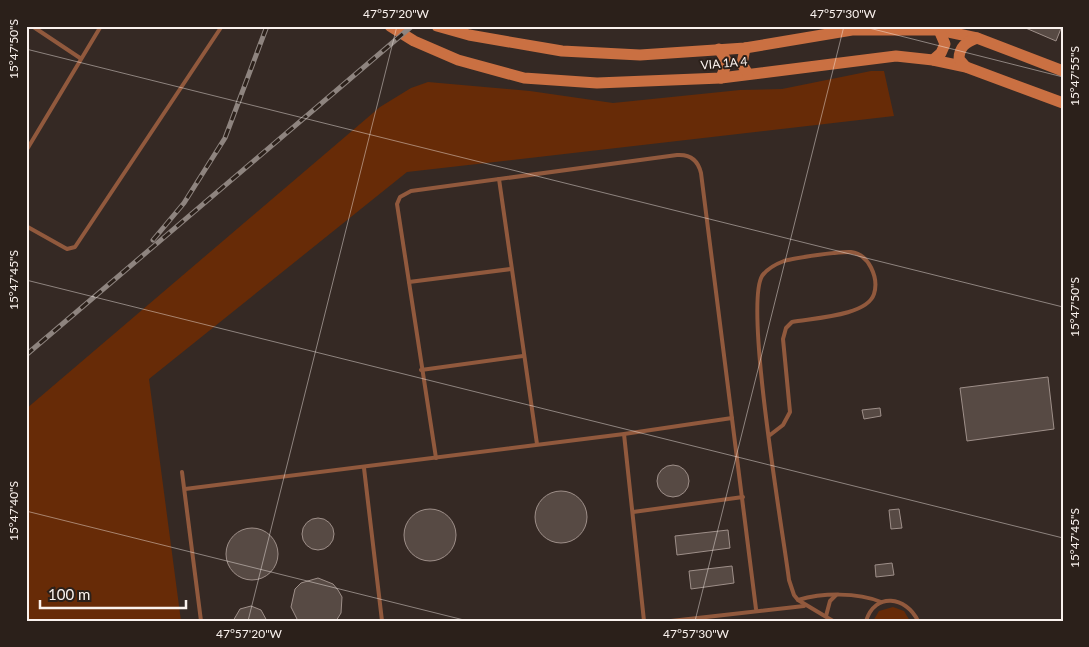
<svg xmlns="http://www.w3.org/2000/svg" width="1089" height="647" viewBox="0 0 1089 647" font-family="Lato,sans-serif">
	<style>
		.green { fill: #672b07 }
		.building { fill: #574a44; stroke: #9e8f89 }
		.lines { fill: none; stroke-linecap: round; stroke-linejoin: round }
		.service { stroke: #91593d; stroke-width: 4 }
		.secondary { stroke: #ca7042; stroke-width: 11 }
		.rail-casing { stroke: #8e847f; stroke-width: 5 }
		.rail { stroke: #2b201a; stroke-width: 3; stroke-dasharray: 9; stroke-linecap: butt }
		.ticks { fill: none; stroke: #faf2ee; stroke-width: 1; stroke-opacity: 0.45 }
		.labels { text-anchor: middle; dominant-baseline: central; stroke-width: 4; stroke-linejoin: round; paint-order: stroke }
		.street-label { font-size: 12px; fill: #faf2ee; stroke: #2b201a }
		.neatline { fill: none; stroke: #faf2ee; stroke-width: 2 }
		.ticks-label { font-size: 12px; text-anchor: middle; fill: #faf2ee }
	</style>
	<rect width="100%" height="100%" fill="#352924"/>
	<g class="green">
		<path d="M871,71H884L894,116L407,172L149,379L181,621H26V409L380,107L411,88L428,82L530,91L613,103L740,90L782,89Z"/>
		<path d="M893,607L904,611L910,621H873L879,611Z"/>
	</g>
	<g class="building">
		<path d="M1021,26H1062L1056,41Z"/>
		<path d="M1048,377L1054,429L967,441L960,388Z"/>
		<path d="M880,408L881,416L864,419L862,410Z"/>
		<circle cx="673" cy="481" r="16"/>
		<circle cx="561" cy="517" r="26"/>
		<path d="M899,509L902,528L891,529L889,510Z"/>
		<circle cx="430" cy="535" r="26"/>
		<circle cx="318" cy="534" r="16"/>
		<circle cx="252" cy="554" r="26"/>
		<path d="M728,530L730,548L677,555L675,536Z"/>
		<path d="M892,563L894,575L876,577L875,565Z"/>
		<path d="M732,566L734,583L691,589L689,571Z"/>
		<path d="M318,578L333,584L338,590L342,597L341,613L336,621H298L291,607L295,589L301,583Z"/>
		<path d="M251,606L261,610L267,621H233L240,609Z"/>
	</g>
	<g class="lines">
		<g class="service">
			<path d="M32,26L80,58"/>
			<path d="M26,151L101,26"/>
			<path d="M499,179L537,444"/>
			<path d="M26,226L67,249L75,247L222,26"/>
			<path d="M409,282L511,269"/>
			<path d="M421,370L523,356"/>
			<path d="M624,434L644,621"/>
			<path d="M770,435L783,425L790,412L783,339L786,328L792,322C813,318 867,316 874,294C879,278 869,254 851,252C841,251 794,258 784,261C776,264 767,269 762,276C744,307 783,532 789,580L794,595L798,600L833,621"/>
			<path d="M436,458L397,204L400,197L411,191L677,155C690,154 698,160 701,173L756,609"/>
			<path d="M364,468L382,621"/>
			<path d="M182,472L201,621"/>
			<path d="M185,489L624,434L732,418"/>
			<path d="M633,512L743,497"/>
			<path d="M798,600C822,593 857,592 881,602"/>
			<path d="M826,616L830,601L836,595"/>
			<path d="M671,621L804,606"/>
			<path d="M866,621C875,592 906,596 918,621"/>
		</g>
		<g class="secondary">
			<path d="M390,26L414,41L458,60L524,78L597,83L721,78L896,56L933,60L966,67L1063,103"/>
			<path d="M437,26L469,35L562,51L640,55L745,48L852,30H939L977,38L1063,71"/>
			<path d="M745,48L742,64L748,74"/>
			<path d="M719,49L727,62L721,78"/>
			<path d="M933,60L941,53L945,44L939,30"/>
			<path d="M966,67L959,59C959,47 966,42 977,38"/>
		</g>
		<defs>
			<g id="rail">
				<path d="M153,240L184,203L225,138L267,26"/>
				<path d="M26,355L412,26"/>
			</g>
		</defs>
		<use href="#rail" class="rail-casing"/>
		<use href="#rail" class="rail"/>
	</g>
	<path class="ticks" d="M861,26L1063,77M26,49L1063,307M26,280L1063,538M26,511L468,621M248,621L397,26M695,621L844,26"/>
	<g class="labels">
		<g class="street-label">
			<text transform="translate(724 63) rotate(-5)">VIA 1A 4</text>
		</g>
	</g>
	<rect width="1089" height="647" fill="none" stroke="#2b201a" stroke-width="55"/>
	<path d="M40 600v8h146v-8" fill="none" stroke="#faf2ee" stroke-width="2.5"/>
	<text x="48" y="600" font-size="15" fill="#faf2ee" stroke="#2b201a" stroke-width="4" paint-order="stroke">100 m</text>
	<rect x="28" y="28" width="1034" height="592" class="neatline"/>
	<g class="ticks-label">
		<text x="396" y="18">47°57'20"W</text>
		<text x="843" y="18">47°57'30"W</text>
		<text transform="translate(14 49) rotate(-90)" y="4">15°47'50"S</text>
		<text transform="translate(1075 76) rotate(-90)" y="4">15°47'55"S</text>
		<text transform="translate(14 280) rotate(-90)" y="4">15°47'45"S</text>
		<text transform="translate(1075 307) rotate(-90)" y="4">15°47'50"S</text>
		<text transform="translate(14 511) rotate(-90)" y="4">15°47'40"S</text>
		<text transform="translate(1075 538) rotate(-90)" y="4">15°47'45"S</text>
		<text x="249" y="638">47°57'20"W</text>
		<text x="696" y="638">47°57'30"W</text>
	</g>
</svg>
